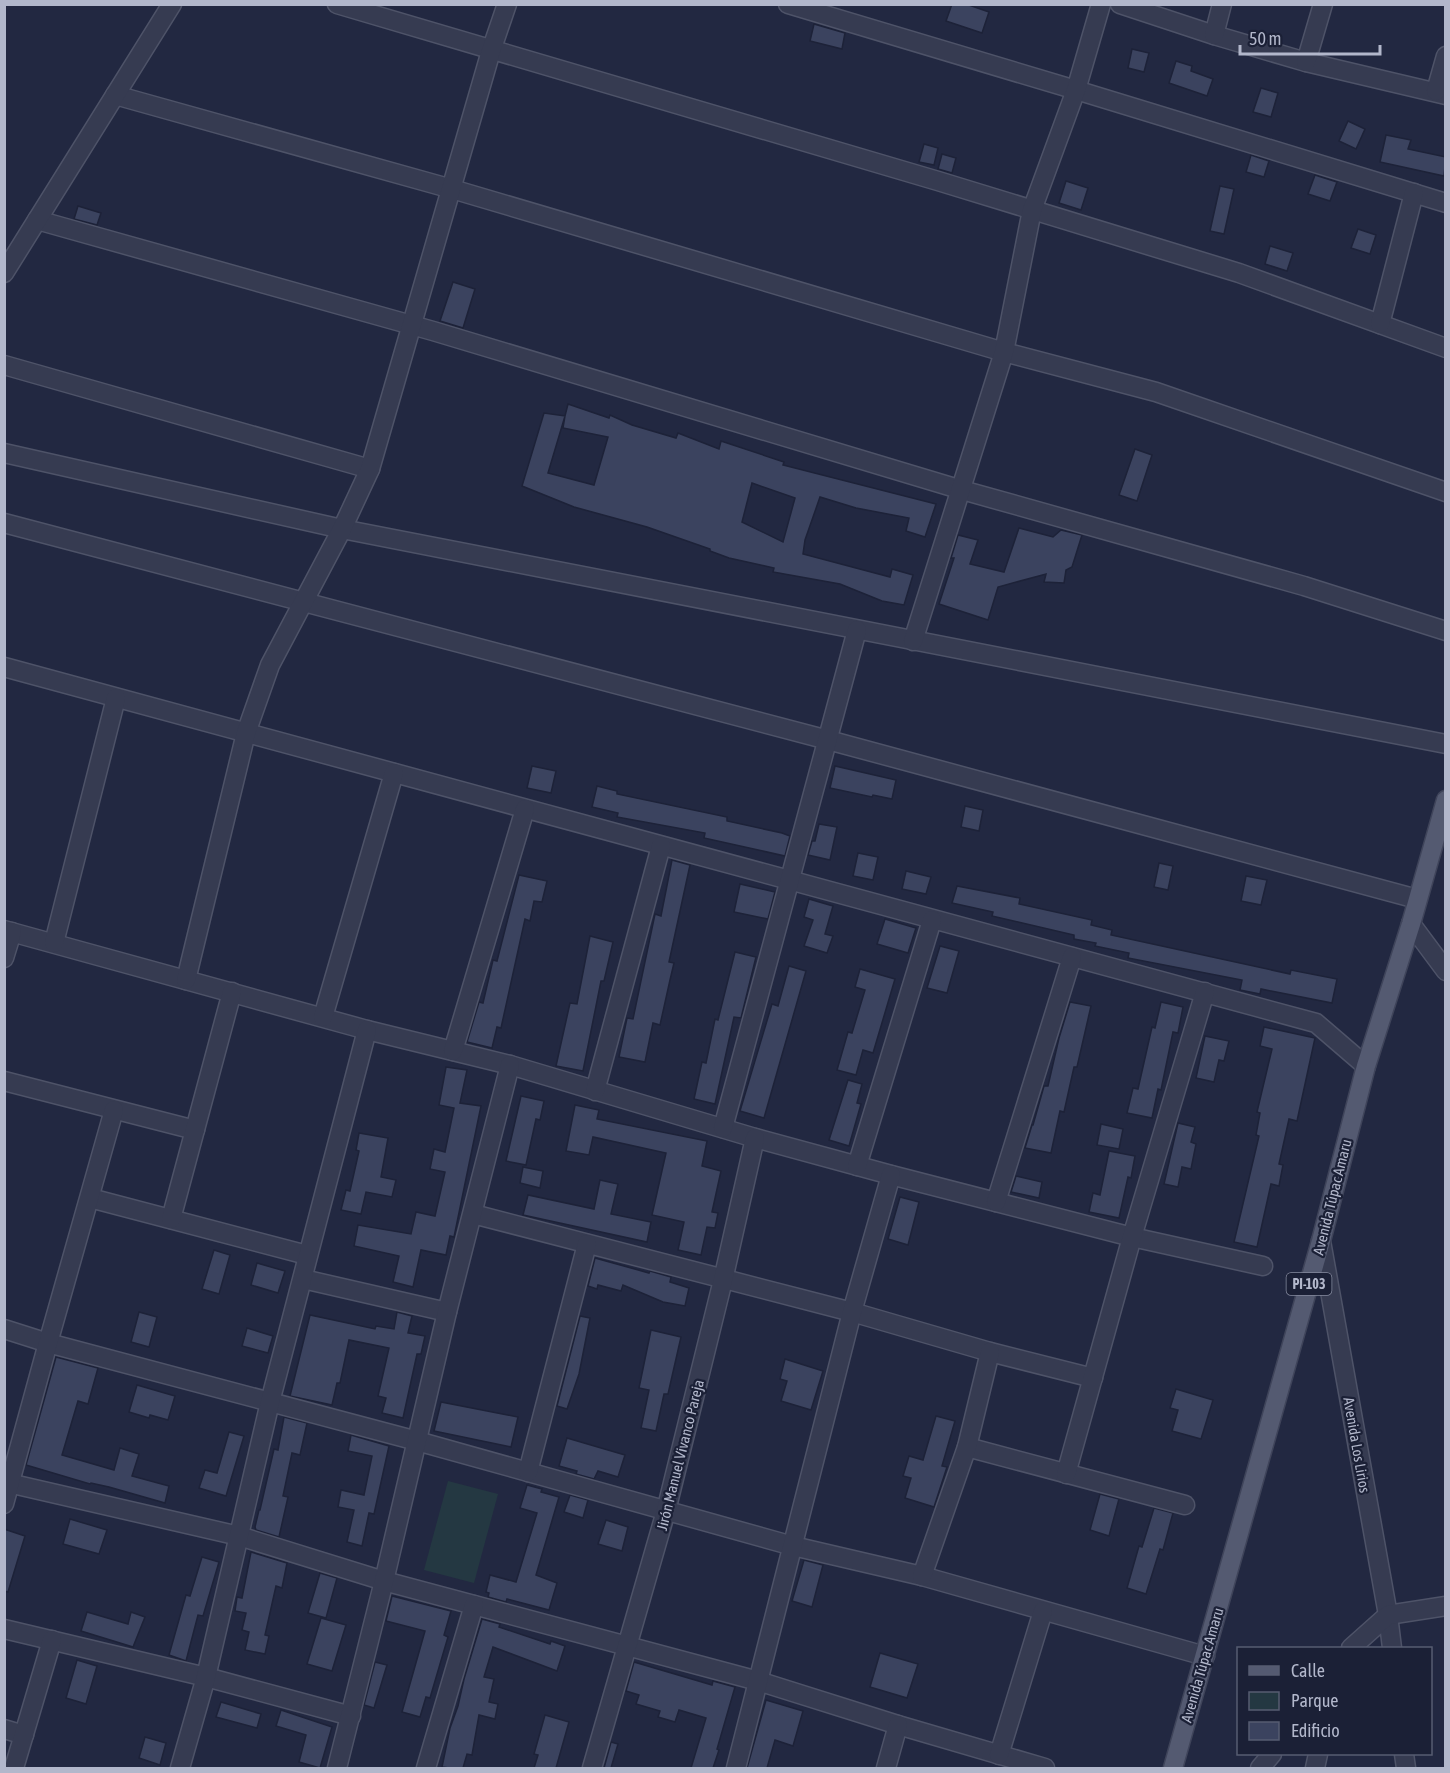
<svg xmlns="http://www.w3.org/2000/svg" width="1450" height="1773" viewBox="0 0 1450 1773" font-family="'Asap Condensed',sans-serif">
	<style>
		.green { fill: #243842 }
		.building { fill: #3b435f; stroke: #1d2238; stroke-width: 1.5; fill-rule: evenodd }
		.lines { fill: none; stroke-linecap: round; stroke-linejoin: round }
		.minor-casing { stroke: #4e5368; stroke-width: 21 }
		.major-casing { stroke: #3f445a; stroke-width: 21 }
		.minor { stroke: #363b51; stroke-width: 18 }
		.major { stroke: #545a71; stroke-width: 18 }
		.labels { text-anchor: middle; dominant-baseline: central; stroke-width: 4.5; stroke-linejoin: round; paint-order: stroke }
		.shield { fill: #1b2036; stroke: #858a9e; stroke-width: 1.5 }
		.shield-label { font-size: 14px; font-weight: bold; fill: #b2b7cb }
		.street-label { font-size: 15px; fill: #b2b7cb; stroke: #1b2036 }
	</style>
	<rect width="100%" height="100%" fill="#222841"/>
	<path class="green" d="M448,1481L498,1494L474,1583L424,1570Z"/>
	<g class="building">
		<path d="M952,4H966L989,12L982,33L946,21Z"/>
		<path d="M814,24L845,33L842,49L810,41Z"/>
		<path d="M1132,49L1149,53L1144,72L1128,68Z"/>
		<path d="M1176,61L1192,66L1191,71L1213,79L1207,96L1169,83Z"/>
		<path d="M1261,88L1278,93L1271,117L1253,112Z"/>
		<path d="M1348,121L1365,129L1356,149L1339,141Z"/>
		<path d="M1386,135L1411,140L1408,149L1446,157L1444,176L1380,162Z"/>
		<path d="M924,144L938,148L934,165L919,162Z"/>
		<path d="M942,154L956,158L952,173L938,169Z"/>
		<path d="M1251,155L1269,161L1264,177L1246,172Z"/>
		<path d="M1315,175L1337,182L1330,201L1308,194Z"/>
		<path d="M1066,181L1088,188L1081,210L1059,203Z"/>
		<path d="M1220,186L1234,189L1224,234L1210,231Z"/>
		<path d="M78,206L101,213L97,225L74,219Z"/>
		<path d="M1358,229L1376,235L1370,254L1351,248Z"/>
		<path d="M1270,246L1293,253L1287,271L1265,264Z"/>
		<path d="M453,282L475,289L463,328L440,321Z"/>
		<path d="M568,404L609,418L610,415L632,425L676,438L678,433L719,449L721,441L784,462L783,465L936,504L925,537L906,531L909,518L856,508L820,497L805,540L803,554L890,577L892,569L913,575L904,605L882,601L840,584L773,572L774,568L729,558L710,551V549L647,527L574,507L522,486L544,413L565,416ZM565,416L563,428L608,437L594,485L548,473ZM752,483L795,498L783,542L742,522Z"/>
		<path d="M1135,449L1152,455L1137,501L1119,495Z"/>
		<path d="M1019,528L1053,537L1061,530L1082,535L1072,567L1066,570L1064,583L1044,582L1046,574L998,587L988,620L939,604L954,558H951L958,535L978,540L970,564L1004,572Z"/>
		<path d="M532,766L556,771L551,793L527,788Z"/>
		<path d="M835,766L896,780L892,799L873,795L872,797L830,788Z"/>
		<path d="M597,786L617,791V794L727,817V821L782,833L790,836L785,856L704,838L705,833L617,817L618,813L592,807Z"/>
		<path d="M965,806L983,810L979,831L961,827Z"/>
		<path d="M819,824L837,827L830,860L808,855L812,841H815Z"/>
		<path d="M858,853L878,857L873,880L853,876Z"/>
		<path d="M672,860L690,865L669,962L674,963L670,980L660,1025L653,1023L645,1062L619,1057L627,1018L633,1019L655,914L661,916Z"/>
		<path d="M1159,863L1173,866L1168,890L1154,887Z"/>
		<path d="M906,871L931,877L926,894L902,889Z"/>
		<path d="M519,875L547,881L542,902L534,901L530,921L525,919L501,1028L497,1027L492,1048L467,1042L479,1002L483,1003L493,960L497,961Z"/>
		<path d="M1246,876L1267,880L1261,905L1241,901Z"/>
		<path d="M740,884L775,892L768,919L734,912Z"/>
		<path d="M957,886L1020,898L1019,904L1092,920L1091,925L1112,930L1111,935L1290,974L1291,970L1337,979L1332,1003L1261,989L1260,994L1240,990L1242,980L1128,958L1129,953L1095,946L1096,943L1074,939V935L992,916L993,912L952,903Z"/>
		<path d="M809,899L833,906L825,934L833,936L827,953L804,946L813,920L804,917Z"/>
		<path d="M885,919L916,928L908,953L877,944Z"/>
		<path d="M590,936L613,942L604,981H601L583,1071L556,1066L570,1003L577,1004Z"/>
		<path d="M940,946L959,951L947,993L927,988Z"/>
		<path d="M735,952L756,957L741,1018L734,1017L715,1104L694,1099L702,1062L706,1063L715,1019L718,1020Z"/>
		<path d="M789,966L806,971L764,1118L740,1111L772,1004L778,1006Z"/>
		<path d="M860,969L895,979L873,1053L863,1050L856,1075L837,1070L848,1032L852,1033L865,990L855,987Z"/>
		<path d="M1070,1002L1091,1006L1077,1067H1074L1064,1112L1060,1111L1051,1153L1025,1148L1032,1125H1033L1044,1086H1048L1059,1038Z"/>
		<path d="M1161,1002L1183,1007L1178,1033L1173,1032L1161,1090L1158,1089L1152,1118L1127,1113L1133,1088L1138,1089L1152,1027L1155,1028Z"/>
		<path d="M1264,1027L1315,1038L1297,1121L1289,1119L1279,1164L1283,1165L1279,1186L1271,1184L1257,1247L1234,1242L1259,1136L1256,1135L1260,1113L1257,1112L1272,1049L1260,1046Z"/>
		<path d="M1205,1036L1229,1041L1224,1061L1219,1060L1214,1082L1196,1078Z"/>
		<path d="M446,1067L467,1070L460,1103L481,1106L454,1237L450,1236L446,1255L421,1250L413,1287L393,1282L399,1256L354,1246L358,1225L411,1234L416,1212L435,1216L445,1172L430,1169L434,1149L445,1152L454,1108L439,1105Z"/>
		<path d="M848,1080L862,1084L857,1103L861,1104L849,1146L829,1140Z"/>
		<path d="M521,1096L544,1101L540,1120L536,1119L526,1165L506,1161Z"/>
		<path d="M575,1105L599,1110L597,1119L707,1141L702,1166L721,1171L712,1212L718,1213L715,1228L707,1227L701,1255L678,1250L684,1222L652,1215L666,1153L593,1137L589,1155L566,1151Z"/>
		<path d="M1178,1123L1195,1127L1191,1142L1196,1144L1191,1169L1182,1167L1178,1187L1164,1184Z"/>
		<path d="M1101,1124L1123,1129L1119,1149L1097,1145Z"/>
		<path d="M359,1133L388,1138L381,1177L396,1180L392,1197L366,1192L361,1214L341,1210L346,1190L350,1191L359,1151L356,1150Z"/>
		<path d="M1109,1151L1135,1156L1131,1178L1128,1177L1119,1218L1089,1212L1093,1193L1100,1195Z"/>
		<path d="M523,1167L543,1171L540,1188L520,1183Z"/>
		<path d="M1016,1176L1042,1182L1039,1198L1011,1192Z"/>
		<path d="M600,1180L618,1184L611,1214L651,1222L647,1242L523,1215L528,1195L594,1209Z"/>
		<path d="M900,1197L919,1202L908,1245L888,1239Z"/>
		<path d="M214,1250L230,1255L219,1294L202,1289Z"/>
		<path d="M595,1258L649,1273L650,1271L671,1277L670,1282L689,1288L685,1306L663,1302L623,1285L621,1291L598,1285L597,1289L588,1286Z"/>
		<path d="M257,1263L285,1271L278,1293L251,1285Z"/>
		<path d="M139,1312L157,1317L149,1347L131,1342Z"/>
		<path d="M397,1312L412,1316L408,1333L425,1336L421,1354H417L403,1418L382,1413L386,1398L378,1396L389,1348L349,1340L340,1383H337L332,1405L290,1396L310,1315L375,1329L376,1326L394,1329Z"/>
		<path d="M580,1316L590,1318L579,1374L567,1409L557,1406Z"/>
		<path d="M247,1328L273,1336L268,1353L242,1346Z"/>
		<path d="M651,1330L681,1337L668,1394H664L656,1431L641,1428L649,1390L639,1388Z"/>
		<path d="M56,1357L98,1368L88,1404L78,1401L62,1455L114,1470L120,1448L139,1454L132,1476L169,1486L165,1503L109,1487L91,1483L90,1484L26,1465Z"/>
		<path d="M785,1359L823,1371L811,1410L781,1401L787,1381L780,1379Z"/>
		<path d="M137,1385L175,1396L168,1420L150,1415L149,1418L129,1412Z"/>
		<path d="M1176,1389L1213,1400L1201,1439L1172,1431L1178,1410L1170,1408Z"/>
		<path d="M441,1402L518,1417L511,1447L434,1431Z"/>
		<path d="M936,1416L955,1421L942,1466L947,1467L934,1507L905,1498L911,1478L903,1476L909,1456L923,1460Z"/>
		<path d="M284,1417L307,1423L300,1455L292,1453L283,1496L288,1497L279,1537L256,1530L255,1527L259,1510H260L274,1449L278,1450Z"/>
		<path d="M229,1432L244,1436L226,1496L199,1488L205,1470L217,1473Z"/>
		<path d="M351,1435L389,1446L374,1514L369,1513L362,1546L347,1542L354,1510L338,1507L341,1490L364,1495L372,1456L348,1451Z"/>
		<path d="M567,1438L625,1455L618,1477L598,1471L594,1479L576,1474L577,1471L559,1466Z"/>
		<path d="M527,1485L542,1489L541,1492L559,1497L536,1575L557,1583L549,1610L507,1599L506,1602L488,1597L489,1593L486,1592L490,1575L516,1582L537,1513L520,1508Z"/>
		<path d="M1100,1494L1119,1499L1109,1536L1090,1530Z"/>
		<path d="M570,1495L588,1500L583,1518L564,1512Z"/>
		<path d="M1154,1508L1173,1513L1163,1550L1160,1549L1146,1594L1127,1588L1139,1546L1142,1547Z"/>
		<path d="M70,1519L107,1530L99,1554L63,1544Z"/>
		<path d="M606,1520L628,1527L622,1551L598,1544Z"/>
		<path d="M4,1529L25,1536L8,1592L4,1591Z"/>
		<path d="M251,1552L287,1563L282,1588L276,1586L265,1635L269,1636L265,1654L245,1650L249,1632L242,1630L246,1613L235,1611L237,1597L242,1598Z"/>
		<path d="M202,1557L219,1562L203,1616L198,1615L186,1661L169,1655L186,1595L190,1596Z"/>
		<path d="M804,1560L823,1565L812,1607L792,1601Z"/>
		<path d="M320,1573L337,1578L326,1618L308,1613Z"/>
		<path d="M392,1596L451,1611L444,1635L448,1637L430,1698L426,1697L420,1717L402,1712L425,1631L386,1621Z"/>
		<path d="M87,1612L128,1624L131,1612L145,1617L133,1647L81,1631Z"/>
		<path d="M321,1618L346,1625L332,1671L307,1664Z"/>
		<path d="M482,1619L500,1624L499,1627L550,1644L551,1641L565,1646L557,1671L493,1647L484,1677L494,1679L489,1702L498,1704L495,1719L479,1715L472,1755L467,1754L463,1768H449L442,1767L450,1728L458,1706L464,1679Z"/>
		<path d="M880,1653L918,1664L907,1698L870,1687Z"/>
		<path d="M77,1660L97,1666L86,1704L66,1698Z"/>
		<path d="M375,1662L387,1665L374,1708L364,1705Z"/>
		<path d="M634,1662L712,1685L713,1681L735,1687L717,1749L719,1750L713,1768H691L706,1718L679,1710L675,1722L658,1717L660,1711L636,1704L639,1695L626,1691Z"/>
		<path d="M766,1700L803,1711L793,1746L775,1740L767,1768H747Z"/>
		<path d="M221,1702L261,1714L257,1728L216,1717Z"/>
		<path d="M281,1710L332,1727L320,1768L299,1762L306,1735L276,1726Z"/>
		<path d="M545,1715L569,1722L556,1768H534L538,1755L534,1754Z"/>
		<path d="M145,1737L166,1743L160,1765L139,1758Z"/>
		<path d="M611,1742L618,1744L611,1768H604Z"/>
	</g>
	<g class="lines">
		<defs>
			<g id="minor">
				<path d="M337,4L938,181L1239,273L1446,348"/>
				<path d="M788,4L1076,90L1446,203"/>
				<path d="M1120,4L1214,35L1306,62L1446,95"/>
				<path d="M1214,35L1222,4"/>
				<path d="M1306,62L1323,4"/>
				<path d="M1436,91L1446,56"/>
				<path d="M115,95L452,189L1004,352L1156,392L1446,492"/>
				<path d="M37,220L433,331L962,490L1304,586L1446,631"/>
				<path d="M4,273L172,4"/>
				<path d="M1380,324L1414,193"/>
				<path d="M4,365L370,469"/>
				<path d="M4,453L342,529L1446,744"/>
				<path d="M4,523L828,740L1417,899"/>
				<path d="M913,641L1004,352L1032,210L1076,90L1101,4"/>
				<path d="M4,667L1316,1023L1366,1066"/>
				<path d="M1411,924L1446,971"/>
				<path d="M4,930L367,1030L510,1065L755,1138L891,1175L1132,1237L1263,1266"/>
				<path d="M54,943L116,698"/>
				<path d="M4,958L12,932"/>
				<path d="M186,980L246,733L270,665L342,529L370,469L491,51L507,4"/>
				<path d="M323,1017L394,773"/>
				<path d="M453,1051L525,809"/>
				<path d="M4,1081L195,1130"/>
				<path d="M595,1091L661,846"/>
				<path d="M723,1128L857,630"/>
				<path d="M857,1166L932,920"/>
				<path d="M90,1198L307,1255"/>
				<path d="M996,1202L1072,957"/>
				<path d="M473,1214L852,1312L990,1352L1093,1378"/>
				<path d="M171,1219L232,992"/>
				<path d="M1321,1241L1388,1615L1392,1648"/>
				<path d="M303,1279L447,1312"/>
				<path d="M4,1329L48,1343L417,1441L793,1546L922,1576L1205,1656"/>
				<path d="M967,1447L1185,1505"/>
				<path d="M528,1472L587,1244"/>
				<path d="M1066,1474L1132,1237L1205,992"/>
				<path d="M4,1482L239,1536L384,1581L758,1681L898,1725L1045,1768"/>
				<path d="M4,1504L48,1343L114,1110"/>
				<path d="M922,1576L967,1447L990,1352"/>
				<path d="M4,1629L206,1677L351,1716"/>
				<path d="M1351,1648L1388,1615L1446,1606"/>
				<path d="M4,1729L24,1735"/>
				<path d="M1404,1754L1406,1768"/>
				<path d="M999,1755L1043,1611"/>
				<path d="M14,1768L52,1640"/>
				<path d="M180,1768L206,1677L270,1402L367,1030"/>
				<path d="M337,1768L384,1581L447,1312L510,1065"/>
				<path d="M426,1768L474,1605"/>
				<path d="M592,1768L666,1511L723,1280L755,1138"/>
				<path d="M736,1768L852,1312L891,1175"/>
				<path d="M886,1768L898,1725"/>
				<path d="M1260,1768L1272,1754"/>
				<path d="M1315,1768L1318,1754"/>
			</g>
			<path id="major" d="M1173,1768L1321,1241L1366,1066L1411,924L1446,800"/>
		</defs>
		<use href="#minor" class="minor-casing"/>
		<use href="#major" class="major-casing"/>
		<use href="#minor" class="minor"/>
		<use href="#major" class="major"/>
	</g>
	<g class="labels">
		<rect class="shield" x="1286.5" y="1273" width="45" height="22" rx="4.5"/>
		<g class="shield-label">
			<text x="1309" y="1284">PI-103</text>
		</g>
		<g class="street-label">
			<text transform="translate(1332 1197) rotate(-76)">Avenida Túpac Amaru</text>
			<text transform="translate(1357 1445) rotate(80)">Avenida Los Lirios</text>
			<text transform="translate(680 1455) rotate(-76)">Jirón Manuel Vivanco Pareja</text>
			<text transform="translate(1202 1665) rotate(-74)">Avenida Túpac Amaru</text>
		</g>
	</g>
	<rect width="1450" height="1773" fill="none" stroke="#b2b7cb" stroke-width="12"/>
	<rect x="1237" y="1647" width="195" height="108" fill="#1b2036" stroke="#575c72" stroke-width="1.5"/>
	<rect x="1249" y="1666" width="30" height="9" fill="#545a71" stroke="#575c72" stroke-width="1.5"/>
	<text x="1291" y="1677" font-size="18" fill="#b2b7cb">Calle</text>
	<rect x="1249" y="1692" width="30" height="18" fill="#243842" stroke="#575c72" stroke-width="1.5"/>
	<text x="1291" y="1707" font-size="18" fill="#b2b7cb">Parque</text>
	<rect x="1249" y="1722" width="30" height="18" fill="#3b435f" stroke="#575c72" stroke-width="1.5"/>
	<text x="1291" y="1737" font-size="18" fill="#b2b7cb">Edificio</text>
	<path d="M1240 45v9h140v-9" fill="none" stroke="#b2b7cb" stroke-width="3"/>
	<text x="1249" y="45" font-size="18" fill="#b2b7cb" stroke="#1b2036" stroke-width="4.5" paint-order="stroke">50 m</text>
</svg>
